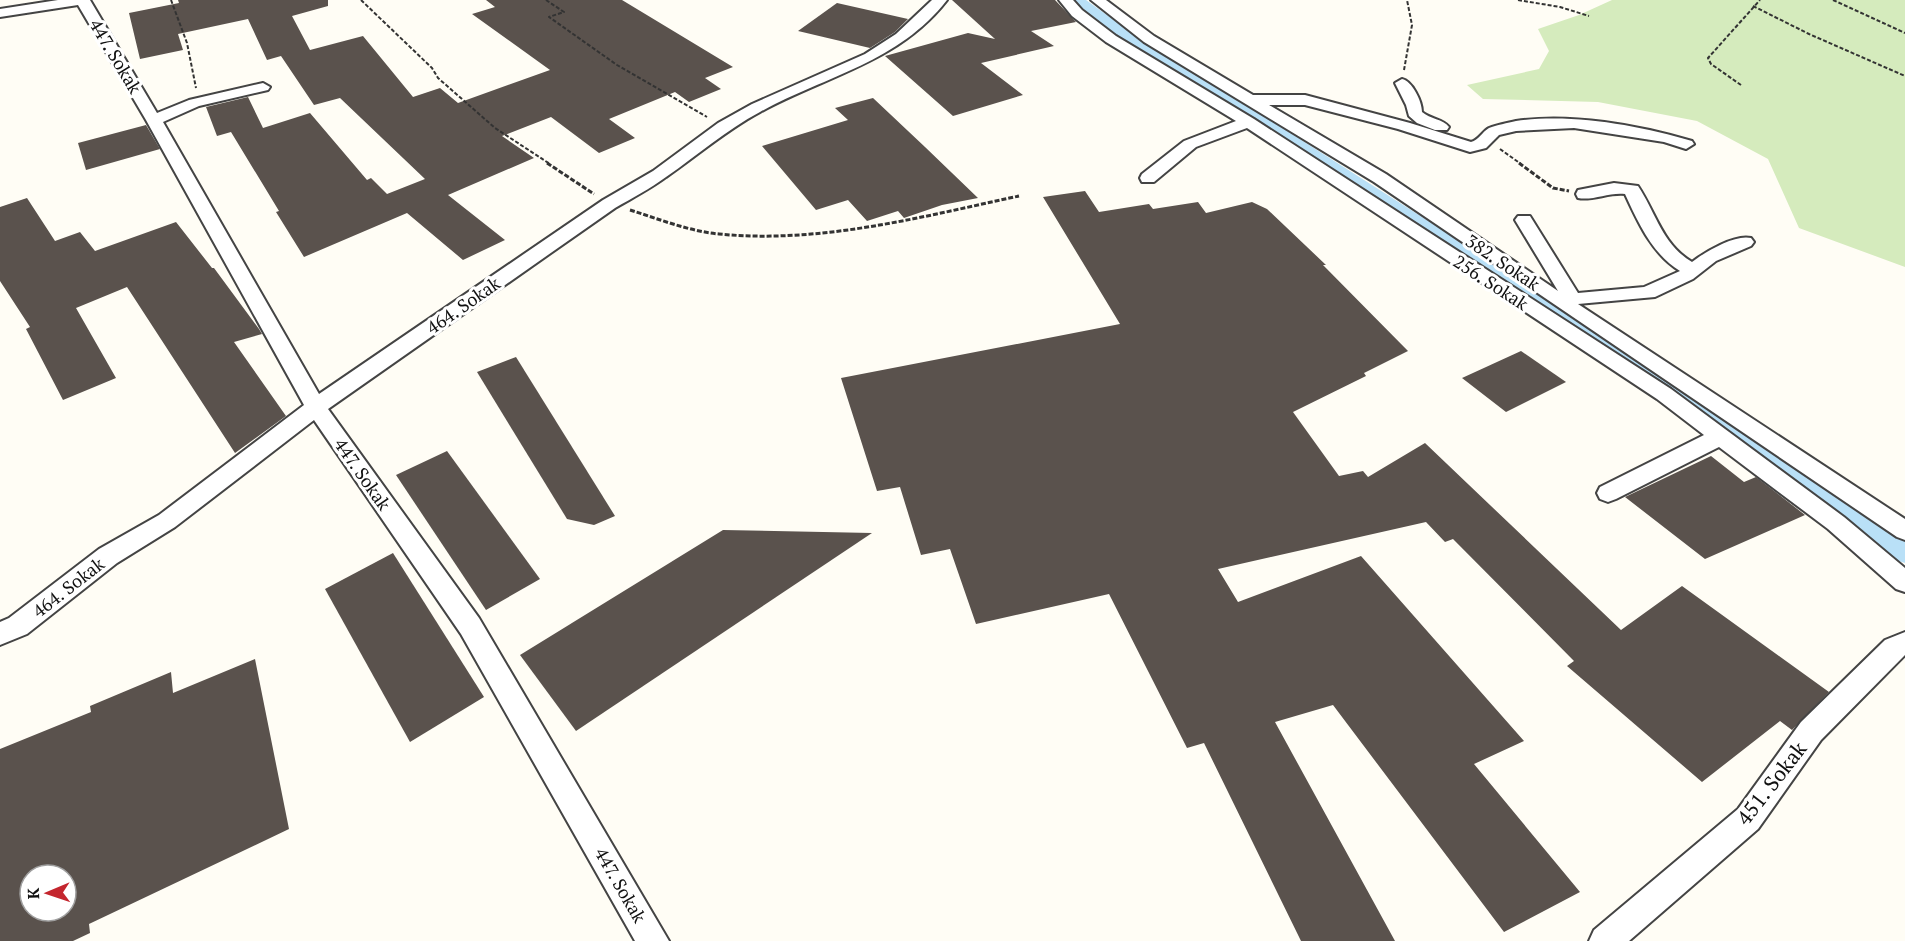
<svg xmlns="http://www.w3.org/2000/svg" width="1905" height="941" viewBox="0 0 1905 941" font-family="'PT Serif',serif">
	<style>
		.green { fill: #d5ebbd }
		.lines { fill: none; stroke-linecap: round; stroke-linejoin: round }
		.canal { fill: #b9e0f7; fill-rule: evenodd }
		.building { fill: #5a524d; fill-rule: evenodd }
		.minor-casing { stroke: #444; stroke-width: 4 }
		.path-far1 { stroke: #333; stroke-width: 2; stroke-dasharray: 4 2; stroke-linecap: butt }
		.path { stroke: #333; stroke-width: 3; stroke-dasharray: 5 2; stroke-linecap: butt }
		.minor { fill: #fff; fill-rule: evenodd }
		.labels { text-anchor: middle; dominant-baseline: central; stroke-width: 6; stroke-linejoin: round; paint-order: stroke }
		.street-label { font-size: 18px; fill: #111; stroke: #fff }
		.near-street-label { font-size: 21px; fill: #111; stroke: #fff }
	</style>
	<rect width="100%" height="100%" fill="#fffdf5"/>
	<path class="green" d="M1612,0H1905V267L1799,228L1768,159L1697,121L1598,102L1483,99L1467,85L1539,69L1549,51L1538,29L1579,15Z"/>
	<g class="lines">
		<path class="canal" d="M1070,0H1086L1118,23L1582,319L1897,532L1905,538V563L1896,560L1879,546L1568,329L1108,29Z"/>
	</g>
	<g class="building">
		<path d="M178,0H328V6L292,16L310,50L363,36L413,97L440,88L458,103L550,70L472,14L495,7L486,0H622L733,67L705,78L721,89L689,102L675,92L609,119L635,138L599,153L551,117L502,136L534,158L448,195L505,240L463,260L407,213L304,257L276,212L279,211L231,132L217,136L206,107L248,97L263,128L310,113L367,180L371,178L387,194L425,179L340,98L314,105L281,56L267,60L248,19L178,34L183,50L140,59L129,13L179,3Z"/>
		<path d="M952,0H1055L1076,22L1031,31L1054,46L981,63L1023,95L953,116L885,56L968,33L995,39Z"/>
		<path d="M837,3L908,19L895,32L870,48L798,31Z"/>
		<path d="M873,98L925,147L978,198L942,205L904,218L898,211L867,221L848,200L816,210L762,146L848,120L835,108Z"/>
		<path d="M146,125L160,149L86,170L78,143Z"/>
		<path d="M1085,191L1099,212L1149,204L1153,209L1198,202L1206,213L1252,202L1267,209L1326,265H1323L1408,351L1364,373L1366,376L1293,412L1339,476L1363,471L1368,477L1425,443L1621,630L1682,586L1829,692L1792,730L1780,721L1702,782L1567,666L1574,661L1453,539L1445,542L1426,522L1218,569L1238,602L1361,556L1524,741L1474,764L1580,892L1504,932L1333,705L1275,722L1395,941H1301L1204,743L1187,748L1109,594L976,624L950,549L921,555L900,487L877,491L841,378L1120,324L1043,197Z"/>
		<path d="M27,198L55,241L80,232L95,251L176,222L212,268H214L259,329L262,334L234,342L286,416L235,453L127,287L76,308L116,378L63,400L26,329L30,327L0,281V207Z"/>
		<path d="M1521,351L1566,382L1506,412L1462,378Z"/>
		<path d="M516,357L615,516L594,525L567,519L477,372Z"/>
		<path d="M447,451L540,579L486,610L396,475Z"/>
		<path d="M1711,456L1744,482L1756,477L1805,515L1705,559L1625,497Z"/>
		<path d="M723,530L872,533L576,731L520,655Z"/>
		<path d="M393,553L484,697L410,742L325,589Z"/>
		<path d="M255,659L289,829L89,924L90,933L73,941H0V749L91,712L90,706L171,672L173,693ZM30,875H66V911H30Z"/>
	</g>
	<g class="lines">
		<defs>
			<g id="minor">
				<path d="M58,0H90L157,113L189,100L263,83L270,87L268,90L199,106L163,122L319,394L603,200L653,171L718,123L752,104L865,54L896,34L932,0H947C898,63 825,76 760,112C726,130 698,155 666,177C650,189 632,198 615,208L328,409L479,618L669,941H635L461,634L314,420L175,527L117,563L27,634L0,645V622L9,618L99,549L159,515L304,405L146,120L78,5L0,17V9Z"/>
				<path d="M1059,0H1073L1082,10L1116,36L1254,119L1671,389L1844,517L1905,568V592L1896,589L1828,529L1719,447L1616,499L1608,502L1600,499L1597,493L1600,487L1704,435L1657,399L1247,128L1196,147L1154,182H1142L1140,178L1142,174L1184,141L1236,121L1106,42L1072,16Z"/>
				<path d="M1091,0H1106L1154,36L1253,95H1305L1410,123L1471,142C1479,140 1482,132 1489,128C1496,125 1508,123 1516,121C1571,113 1638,125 1692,141L1694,144L1686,149L1664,142L1574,128L1516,131L1499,135L1486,148L1470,152L1398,129L1305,105H1269L1386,174L1558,291L1515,220L1518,216H1530L1578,293L1644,287L1680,271C1652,254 1638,222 1625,194C1609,192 1593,201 1578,198L1576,194L1578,190L1614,183L1638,186C1656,213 1662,244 1692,262C1705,252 1735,234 1751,238L1754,242L1751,246L1716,261L1693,279L1655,297L1578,304L1905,519V540L1897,537L1374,182L1144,42Z"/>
				<path d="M1402,79C1412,81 1422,101 1422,112C1430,119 1443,119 1449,127L1447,130H1435L1417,123L1409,116L1406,105L1395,83Z"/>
				<path d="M1905,632V655L1821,740L1758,829L1629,941H1589L1594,930L1738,809L1801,722L1885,640Z"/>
			</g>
		</defs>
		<use href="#minor" class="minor-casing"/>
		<g class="path-far1">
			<path d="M171,0L187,43L196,88"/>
			<path d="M361,0L432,68L438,78L495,128L550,164"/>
			<path d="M546,0L564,12L549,17L617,65L707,117"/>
			<path d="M1518,0L1560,7L1589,16"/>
			<path d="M1833,0L1905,33"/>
			<path d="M1753,6L1809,34L1905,76"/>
			<path d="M1404,70L1412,25L1407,0"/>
			<path d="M1741,85L1711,64L1708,58L1760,0"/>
			<path d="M1500,149L1521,164"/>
		</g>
		<g class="path">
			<path d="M547,163L594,194"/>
			<path d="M1519,163L1553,188L1569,191"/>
			<path d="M630,210C659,219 688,231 719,234C820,244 921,217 1019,196"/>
		</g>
		<use href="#minor" class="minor"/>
	</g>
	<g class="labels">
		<g class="street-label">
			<text transform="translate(116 56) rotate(59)">447. Sokak</text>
			<text transform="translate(1503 262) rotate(34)">382. Sokak</text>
			<text transform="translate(1491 282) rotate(33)">256. Sokak</text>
			<text transform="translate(463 305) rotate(-35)">464. Sokak</text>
			<text transform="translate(363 474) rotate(55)">447. Sokak</text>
			<text transform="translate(68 587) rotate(-38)">464. Sokak</text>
			<text transform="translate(621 885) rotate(60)">447. Sokak</text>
		</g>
		<g class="near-street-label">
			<text transform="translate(1771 783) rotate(-52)">451. Sokak</text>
		</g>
	</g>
	<g transform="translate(48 893) rotate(268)"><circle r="28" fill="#ffffff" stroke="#a0a0a0" stroke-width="1.5"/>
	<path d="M0-4.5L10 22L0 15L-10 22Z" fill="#c4262e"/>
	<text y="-9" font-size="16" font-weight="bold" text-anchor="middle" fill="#111111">K</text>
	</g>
</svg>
